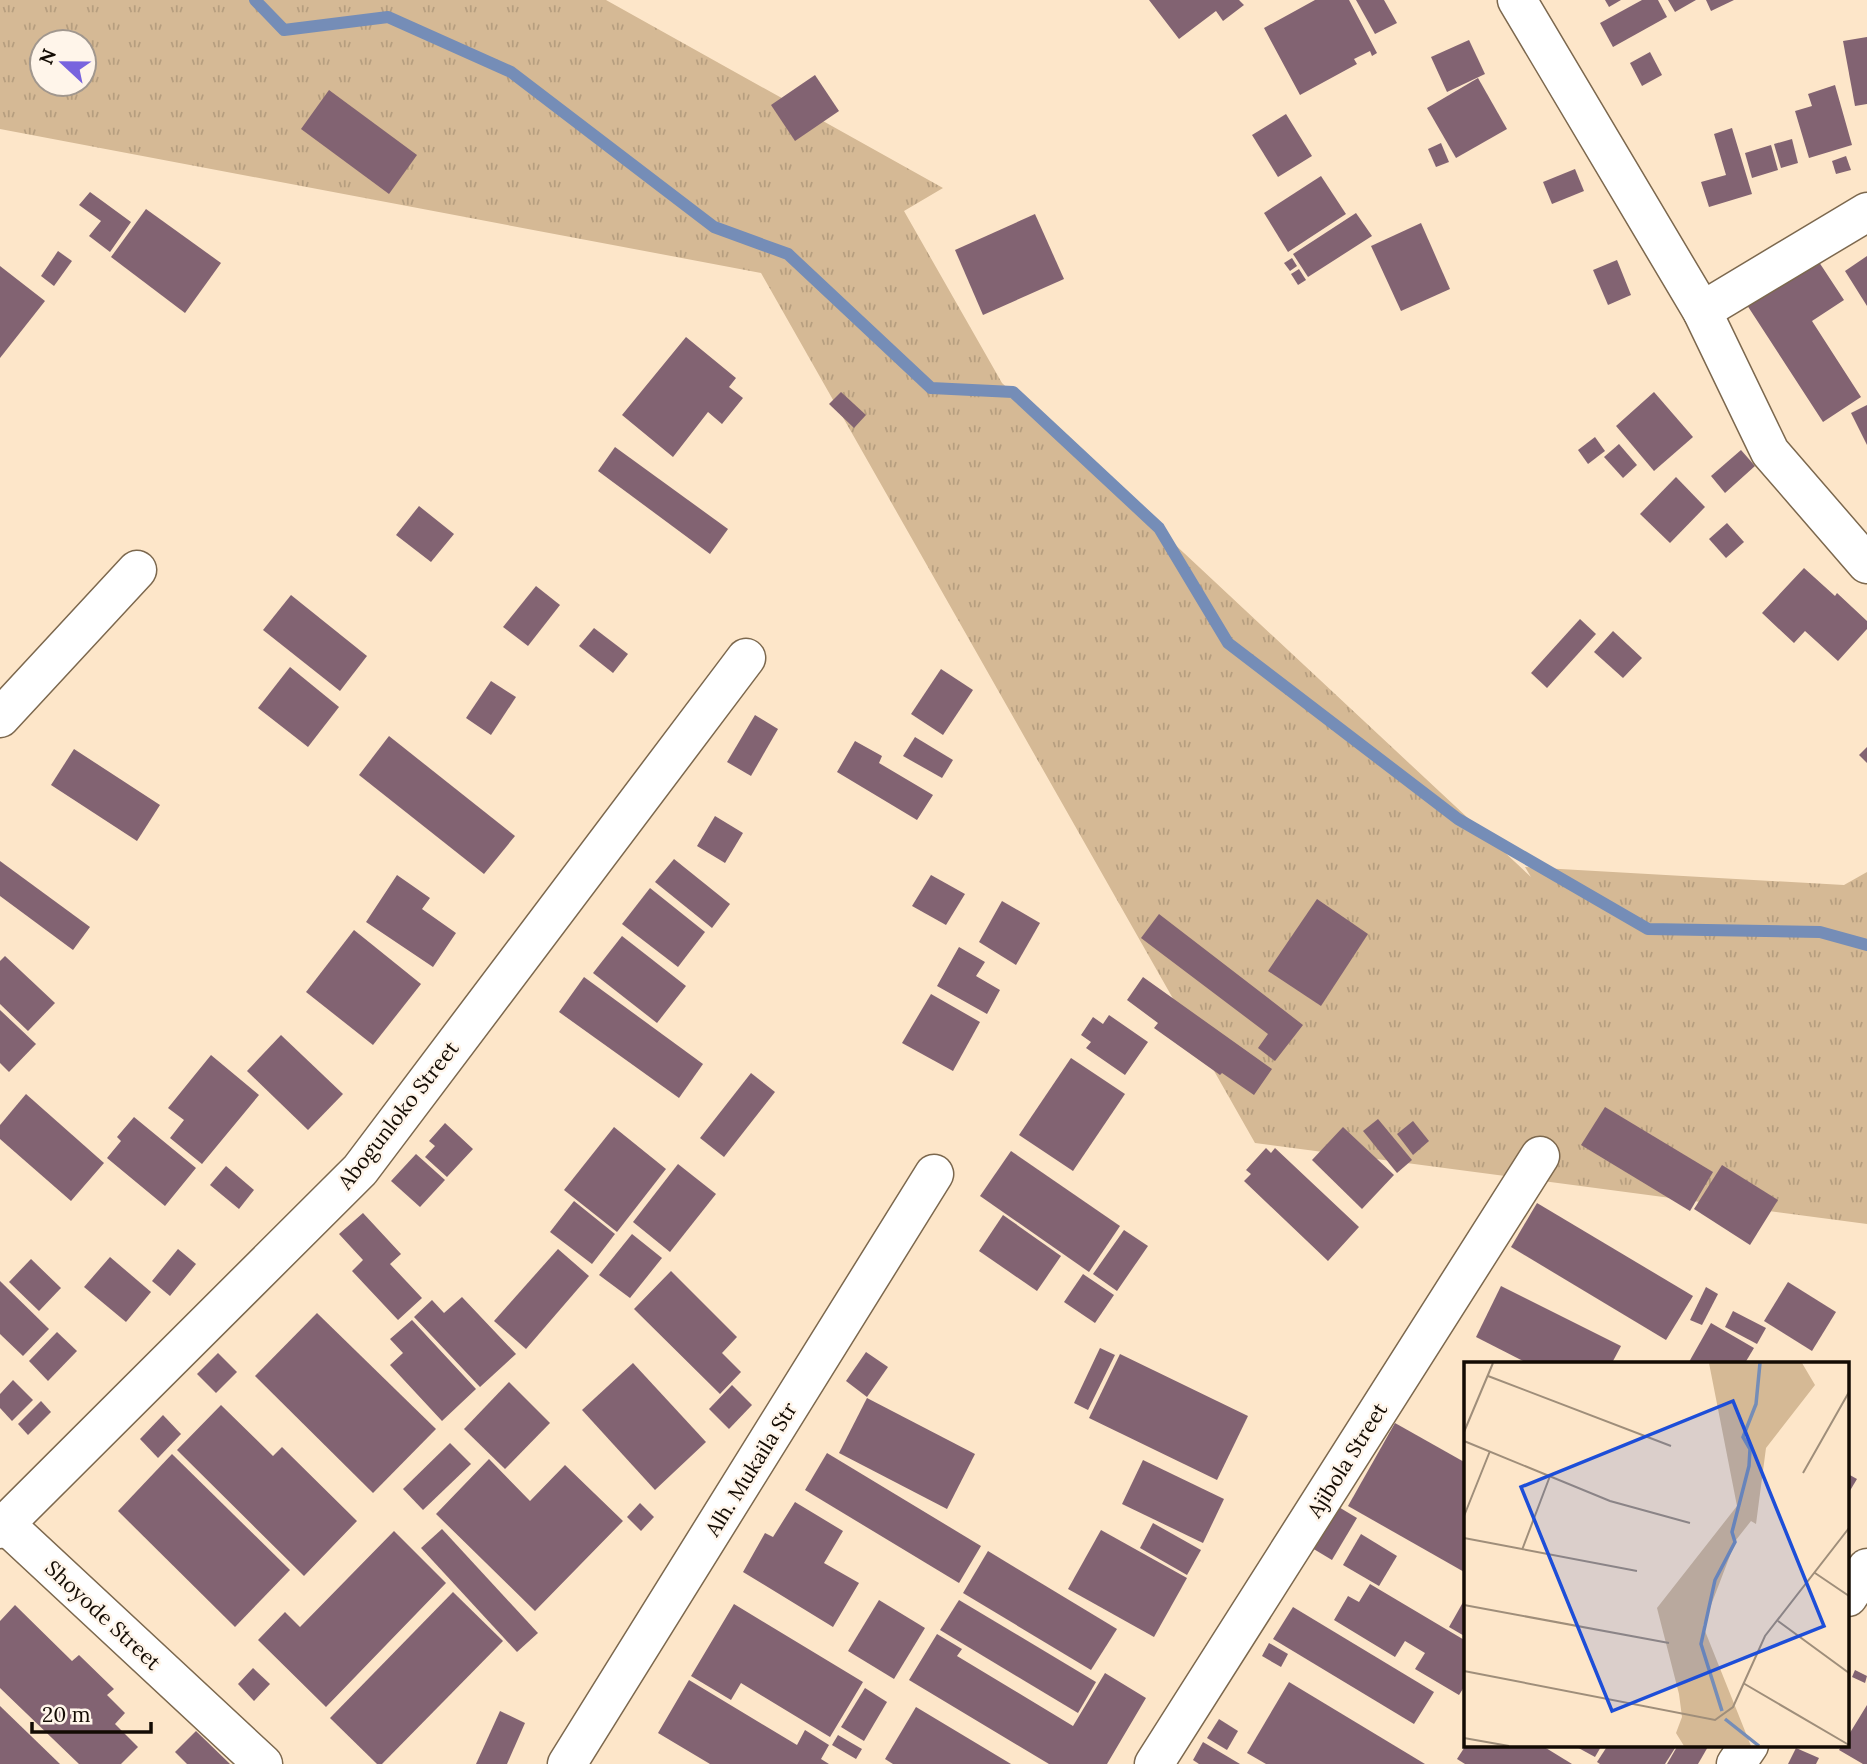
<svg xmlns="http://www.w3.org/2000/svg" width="1867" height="1764" viewBox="0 0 1867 1764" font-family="Lora,serif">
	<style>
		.grass { fill: url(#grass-tufts); fill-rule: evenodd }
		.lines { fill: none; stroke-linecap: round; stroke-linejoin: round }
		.stream { stroke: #758db7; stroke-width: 12 }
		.building { fill: #826372 }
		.minor-casing { stroke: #7c684e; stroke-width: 41 }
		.minor { stroke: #fff; stroke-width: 38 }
		.labels { text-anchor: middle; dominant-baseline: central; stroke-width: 5; stroke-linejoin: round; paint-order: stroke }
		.street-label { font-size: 21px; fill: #130b03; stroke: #fff5ea }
		.inset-river { fill: none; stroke: #758db7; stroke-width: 3.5 }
		.inset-road { fill: none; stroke: #9f8e7a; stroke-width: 2 }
		.view { fill: #1d4ed8; fill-opacity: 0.15; stroke: #1d4ed8; stroke-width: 3.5 }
		.inset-edge { fill: none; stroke: #130b03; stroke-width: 3.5 }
	</style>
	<defs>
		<pattern id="grass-tufts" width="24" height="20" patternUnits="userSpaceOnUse" patternTransform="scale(1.75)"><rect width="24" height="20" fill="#d5b995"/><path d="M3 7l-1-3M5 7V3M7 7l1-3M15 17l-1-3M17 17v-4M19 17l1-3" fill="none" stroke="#b69e7f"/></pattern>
	</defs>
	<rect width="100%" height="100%" fill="#fde6c9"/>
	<path class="grass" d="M0,0H606L943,188L904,211L1002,383L1531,877L1525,867L1844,885L1867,872V1224L1255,1143L761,273L0,129ZM42,42H84V84H42Z"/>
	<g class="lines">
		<path class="stream" d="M255,0L284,30L388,17L511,72L714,227L788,254L931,388L1013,392L1159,528L1228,643L1458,819L1648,929L1820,932L1867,945"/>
	</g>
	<g class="building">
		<path d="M1149,0H1239L1244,5L1223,21L1216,11L1179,39Z"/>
		<path d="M1315,0H1349L1377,53L1372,56L1370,51L1354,59L1357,64L1300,95L1264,28Z"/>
		<path d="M1356,0H1384L1397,23L1375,34Z"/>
		<path d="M1605,0H1621L1609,7Z"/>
		<path d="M1642,0H1658L1667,17L1613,47L1600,23Z"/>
		<path d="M1668,0H1696L1675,12Z"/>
		<path d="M1706,0H1734L1711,11Z"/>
		<path d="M1867,37V104L1855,106L1843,41Z"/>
		<path d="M1469,40L1485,74L1447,92L1431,57Z"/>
		<path d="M1650,52L1662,75L1642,86L1630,63Z"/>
		<path d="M815,75L839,111L795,141L771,105Z"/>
		<path d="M1478,78L1507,129L1456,158L1427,108Z"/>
		<path d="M1835,85L1852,145L1809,158L1795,111L1812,106L1808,94Z"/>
		<path d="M329,90L417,155L389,194L301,129Z"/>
		<path d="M1286,114L1312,156L1278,177L1252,135Z"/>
		<path d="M1732,128L1752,194L1709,207L1701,182L1726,175L1714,134Z"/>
		<path d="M1792,139L1798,163L1781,168L1774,144Z"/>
		<path d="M1441,143L1449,162L1436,167L1428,149Z"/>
		<path d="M1771,145L1778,170L1752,178L1745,153Z"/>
		<path d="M1846,156L1851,170L1836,174L1832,161Z"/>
		<path d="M1575,169L1584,191L1552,204L1543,182Z"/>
		<path d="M1321,176L1346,214L1288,252L1264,213Z"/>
		<path d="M90,192L131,222L110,252L89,236L101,221L79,205Z"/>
		<path d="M146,209L221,263L185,313L111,257Z"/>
		<path d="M1356,213L1372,236L1308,277L1293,254Z"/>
		<path d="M1035,214L1064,279L983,315L955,250Z"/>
		<path d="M1421,223L1450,289L1401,311L1371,246Z"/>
		<path d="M58,251L72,261L54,286L41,276Z"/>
		<path d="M1815,256L1844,300L1812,321L1861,397L1823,422L1745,302Z"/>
		<path d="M1867,256V306L1845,271Z"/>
		<path d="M1292,258L1297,266L1290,271L1284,263Z"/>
		<path d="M1617,260L1631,295L1608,305L1593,270Z"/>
		<path d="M0,266L45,301L0,358Z"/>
		<path d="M1299,269L1306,280L1298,285L1291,274Z"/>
		<path d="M686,337L736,378L729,387L743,398L722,424L708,412L673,457L622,415Z"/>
		<path d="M841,392L866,415L854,428L829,404Z"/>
		<path d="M1654,392L1693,437L1654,471L1616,426Z"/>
		<path d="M1867,405V445L1851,413Z"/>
		<path d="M1595,437L1605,451L1588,464L1578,450Z"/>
		<path d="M1619,444L1637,465L1623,478L1604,457Z"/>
		<path d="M615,447L728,529L710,554L598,471Z"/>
		<path d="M1741,450L1755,466L1725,493L1711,476Z"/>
		<path d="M1676,477L1705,507L1670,543L1640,514Z"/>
		<path d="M419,506L454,534L431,562L396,535Z"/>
		<path d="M1727,523L1744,542L1726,558L1709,539Z"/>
		<path d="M1804,568L1835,596L1837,593L1867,621V629L1838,661L1805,631L1794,643L1762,613Z"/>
		<path d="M536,586L560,605L528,646L503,627Z"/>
		<path d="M291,595L367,656L340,691L263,630Z"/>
		<path d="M1580,619L1596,634L1547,688L1531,673Z"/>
		<path d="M594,628L628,654L613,673L579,646Z"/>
		<path d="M1613,631L1642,658L1623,678L1594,652Z"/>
		<path d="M290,667L339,707L308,747L258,708Z"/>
		<path d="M941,669L973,690L943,735L911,714Z"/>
		<path d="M491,681L516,697L491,735L466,718Z"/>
		<path d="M755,715L778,729L751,776L727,762Z"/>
		<path d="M389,736L515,836L484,874L359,775Z"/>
		<path d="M915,737L953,760L942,778L903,756Z"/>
		<path d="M855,741L882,756L879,763L933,795L917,820L837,772Z"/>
		<path d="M1867,747V763L1859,755Z"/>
		<path d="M74,749L160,805L137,841L51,785Z"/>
		<path d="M715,816L743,833L725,863L697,846Z"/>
		<path d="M674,859L730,904L712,928L655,882Z"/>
		<path d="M0,861L90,927L73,950L0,896Z"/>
		<path d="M397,875L430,898L422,909L456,933L433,967L366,922Z"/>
		<path d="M931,875L965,894L946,925L912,906Z"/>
		<path d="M650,888L705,932L678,967L622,924Z"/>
		<path d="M1317,899L1368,934L1321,1006L1268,971Z"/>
		<path d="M1002,901L1040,923L1016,965L979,942Z"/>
		<path d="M1159,914L1303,1025L1275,1061L1258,1048L1268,1034L1141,938Z"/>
		<path d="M354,930L421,984L373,1045L306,992Z"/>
		<path d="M622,936L686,986L657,1023L593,973Z"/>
		<path d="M959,947L985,962L976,976L1000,990L987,1014L937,986Z"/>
		<path d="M5,956L55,1003L28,1031L0,1004V961Z"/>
		<path d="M584,977L703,1064L679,1098L559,1012Z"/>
		<path d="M1143,977L1272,1069L1254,1095L1222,1073L1220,1075L1154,1028L1158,1023L1127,1000Z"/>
		<path d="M931,994L980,1022L953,1071L902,1043Z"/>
		<path d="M0,1010L36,1044L9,1072L0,1063Z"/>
		<path d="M1109,1015L1148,1042L1125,1075L1086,1048L1091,1042L1081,1035L1093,1017L1103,1024Z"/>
		<path d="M281,1035L343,1094L308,1130L247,1071Z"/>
		<path d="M211,1055L259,1095L202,1164L170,1138L184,1120L168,1108Z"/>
		<path d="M1071,1058L1125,1094L1073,1171L1019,1135Z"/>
		<path d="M751,1073L775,1092L724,1157L700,1138Z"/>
		<path d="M26,1094L104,1163L71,1201L0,1139V1125Z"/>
		<path d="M1605,1107L1713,1172L1690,1211L1581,1145Z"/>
		<path d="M134,1117L196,1168L165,1206L107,1158L121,1141L117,1137Z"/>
		<path d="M1378,1119L1412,1160L1397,1173L1363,1131Z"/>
		<path d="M1413,1121L1429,1141L1413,1155L1397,1134Z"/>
		<path d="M445,1123L473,1149L447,1177L425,1157L435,1146L429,1141Z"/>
		<path d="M614,1127L666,1169L617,1232L564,1190Z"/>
		<path d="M1343,1127L1394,1175L1362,1209L1312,1160Z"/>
		<path d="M1266,1148L1271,1153L1275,1148L1359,1227L1328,1261L1244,1181L1251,1174L1246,1170Z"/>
		<path d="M1011,1151L1120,1226L1089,1272L980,1196Z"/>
		<path d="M416,1154L445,1180L420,1207L391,1181Z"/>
		<path d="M678,1164L716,1194L670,1252L633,1222Z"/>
		<path d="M1722,1165L1778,1200L1750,1245L1694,1209Z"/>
		<path d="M226,1166L254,1190L239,1209L210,1185Z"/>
		<path d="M574,1201L615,1234L592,1264L550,1232Z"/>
		<path d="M1537,1203L1693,1296L1666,1340L1511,1247Z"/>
		<path d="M363,1213L401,1254L390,1264L422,1298L398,1320L352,1271L363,1260L339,1234Z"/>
		<path d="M1003,1215L1061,1256L1037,1291L979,1251Z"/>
		<path d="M1124,1230L1148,1246L1117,1291L1093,1274Z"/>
		<path d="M632,1234L662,1258L630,1298L599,1275Z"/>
		<path d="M178,1249L196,1264L170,1296L152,1281Z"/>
		<path d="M558,1249L589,1276L526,1349L494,1321Z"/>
		<path d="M110,1257L151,1292L126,1322L84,1287Z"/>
		<path d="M31,1259L61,1288L39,1311L9,1282Z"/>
		<path d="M671,1271L737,1337L722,1353L741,1372L720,1394L634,1309Z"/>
		<path d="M1083,1274L1114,1295L1095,1323L1064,1302Z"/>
		<path d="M0,1281L49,1329L23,1356L0,1334Z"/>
		<path d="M1788,1282L1836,1312L1812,1351L1764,1321Z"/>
		<path d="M1501,1286L1621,1346L1612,1363H1527L1476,1337Z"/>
		<path d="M1706,1287L1718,1294L1702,1325L1690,1320Z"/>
		<path d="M462,1297L516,1354L480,1387L414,1317L432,1300L444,1313Z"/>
		<path d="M1733,1311L1766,1328L1757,1344L1725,1327Z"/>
		<path d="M317,1313L436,1429L373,1493L255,1376Z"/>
		<path d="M412,1320L476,1389L442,1421L390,1365L403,1353L390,1339Z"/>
		<path d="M1711,1323L1754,1348L1745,1363L1689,1362Z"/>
		<path d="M57,1332L77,1351L48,1381L29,1361Z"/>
		<path d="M1100,1348L1115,1355L1088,1410L1074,1403Z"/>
		<path d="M866,1352L888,1367L867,1397L846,1381Z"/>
		<path d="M218,1353L237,1372L216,1393L197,1374Z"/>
		<path d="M1120,1354L1248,1416L1217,1480L1089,1418Z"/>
		<path d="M633,1363L706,1442L655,1490L582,1410Z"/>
		<path d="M13,1380L33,1400L12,1421L0,1408V1394Z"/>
		<path d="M509,1382L550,1423L505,1469L464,1429Z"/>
		<path d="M732,1385L752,1405L729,1429L709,1409Z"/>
		<path d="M867,1398L975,1454L947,1509L839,1453Z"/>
		<path d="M41,1401L51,1412L28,1435L18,1424Z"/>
		<path d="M221,1405L273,1456L282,1447L357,1521L304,1576L177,1450Z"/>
		<path d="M163,1415L181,1434L158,1458L140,1439Z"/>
		<path d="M1395,1423L1466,1463V1573L1348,1506Z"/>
		<path d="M450,1443L471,1464L423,1510L403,1489Z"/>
		<path d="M827,1453L981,1546L959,1583L805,1490Z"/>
		<path d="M172,1454L290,1570L235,1627L118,1511Z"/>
		<path d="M489,1459L530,1501L565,1465L623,1521L535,1611L436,1514Z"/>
		<path d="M1143,1460L1224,1499L1203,1543L1122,1504Z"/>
		<path d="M1848,1474L1857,1479L1848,1494Z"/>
		<path d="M795,1502L843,1531L824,1563L859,1583L833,1627L743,1572L765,1533L773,1537Z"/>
		<path d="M640,1503L654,1517L641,1531L627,1517Z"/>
		<path d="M1337,1506L1357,1518L1332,1560L1312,1548Z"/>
		<path d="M1153,1523L1201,1550L1187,1575L1140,1548Z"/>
		<path d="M442,1529L538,1633L517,1652L421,1548Z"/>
		<path d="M1101,1530L1187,1578L1154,1637L1068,1589Z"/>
		<path d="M394,1531L446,1583L326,1707L258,1640L285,1612L300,1627Z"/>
		<path d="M1361,1534L1397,1556L1379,1586L1343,1565Z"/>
		<path d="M988,1551L1117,1629L1091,1670L963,1593Z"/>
		<path d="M1370,1584L1466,1641V1684L1459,1695L1415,1669L1425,1653L1405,1641L1395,1657L1334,1620L1348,1596L1359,1602Z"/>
		<path d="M453,1592L503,1641L382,1764H377L330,1718Z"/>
		<path d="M1466,1597V1637L1449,1627Z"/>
		<path d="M879,1600L925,1628L894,1679L848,1651Z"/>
		<path d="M959,1600L1096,1682L1078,1713L940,1630Z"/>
		<path d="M734,1604L863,1682L830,1737L741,1683L731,1700L691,1676Z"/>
		<path d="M15,1605L72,1661L79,1655L114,1689L107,1695L125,1713L115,1724L138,1747L121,1764H79L0,1688V1621Z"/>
		<path d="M1293,1607L1434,1692L1414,1724L1273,1639Z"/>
		<path d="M937,1634L962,1649L957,1656L1073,1726L1105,1673L1146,1698L1107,1764H1049L909,1680Z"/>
		<path d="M1269,1643L1288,1654L1281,1667L1262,1656Z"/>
		<path d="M253,1668L270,1684L254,1701L238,1684Z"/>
		<path d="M1855,1670L1867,1676L1865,1683L1852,1677Z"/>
		<path d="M689,1680L797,1745L805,1730L829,1745L821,1759L829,1764H710L658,1733Z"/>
		<path d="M1289,1682L1425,1764H1266L1247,1753Z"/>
		<path d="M865,1688L887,1702L864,1741L841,1727Z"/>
		<path d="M1867,1705V1764H1863L1839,1750L1842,1745H1848V1736Z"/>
		<path d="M0,1706L60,1764H0Z"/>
		<path d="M916,1707L1011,1764H893L885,1759Z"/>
		<path d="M500,1711L525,1723L507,1764H476Z"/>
		<path d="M1219,1719L1238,1731L1227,1750L1207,1738Z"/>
		<path d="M196,1731L230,1764H187L175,1752Z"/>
		<path d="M838,1735L862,1749L856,1759L832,1745Z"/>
		<path d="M1203,1742L1240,1764H1199L1193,1760Z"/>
		<path d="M1466,1745H1541L1572,1764H1465L1457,1759Z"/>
		<path d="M1573,1745H1602L1595,1757Z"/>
		<path d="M1608,1745H1677L1665,1764H1600L1597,1762Z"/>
		<path d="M1678,1745H1709L1698,1764H1667Z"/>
		<path d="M1796,1748L1819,1758L1816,1764H1788Z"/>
	</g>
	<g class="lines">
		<defs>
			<g id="minor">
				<path d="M1517,0L1702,311L1770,452L1867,564"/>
				<path d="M1702,311L1867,212"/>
				<path d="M0,718L137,570"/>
				<path d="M5,1524L263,1764"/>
				<path d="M0,1529L360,1170L746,658"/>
				<path d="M1848,1597L1867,1568"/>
				<path d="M567,1764L934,1174"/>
				<path d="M1154,1764L1540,1156"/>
				<path d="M1736,1764L1749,1745"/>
			</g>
		</defs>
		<use href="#minor" class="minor-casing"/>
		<use href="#minor" class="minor"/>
	</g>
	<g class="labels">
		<g class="street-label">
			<text transform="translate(398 1115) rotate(-52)">Abogunloko Street</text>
			<text transform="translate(1347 1460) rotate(-58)">Ajibola Street</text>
			<text transform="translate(751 1469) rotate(-58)">Alh. Mukaila Str</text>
			<text transform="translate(103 1615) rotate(43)">Shoyode Street</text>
		</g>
	</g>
	<g transform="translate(1464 1362)">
		<rect width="385" height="385" fill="#fde6c9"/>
		<path d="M245,1H338L351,23L302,86L292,162L287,159L272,178L239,264L287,384H220L212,371L218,355L215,332L193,246L273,144Z" fill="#d5b995"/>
		<path class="inset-river" d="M258,349L237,282L251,218L271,180L268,170L285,104L286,87L279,75L292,42L296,1M261,357L295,384"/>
		<path class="inset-road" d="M24,14L207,84M0,70L29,1M0,79L146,139L226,161M339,111L385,30M0,154L26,89M0,176L173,209M58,188L86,114M351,211L385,234M0,243L205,281M314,259L385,311M0,309L251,358L269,345L301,274L385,166M279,321L385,383M0,376L45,384"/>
		<path class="view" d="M269,39L360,264L148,349L57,125Z"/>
		<rect width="385" height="385" class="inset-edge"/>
	</g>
	<g transform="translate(63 63) rotate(292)"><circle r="33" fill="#fff5ea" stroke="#a1978e" stroke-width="2"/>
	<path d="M0-5L12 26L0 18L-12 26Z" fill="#7863de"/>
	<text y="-10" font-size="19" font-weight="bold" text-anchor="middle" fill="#130b03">N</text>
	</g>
	<path d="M32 1722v10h119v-10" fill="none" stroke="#130b03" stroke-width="3.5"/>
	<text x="42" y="1722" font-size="21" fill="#130b03" stroke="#fff5ea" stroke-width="5" paint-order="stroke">20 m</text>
</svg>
